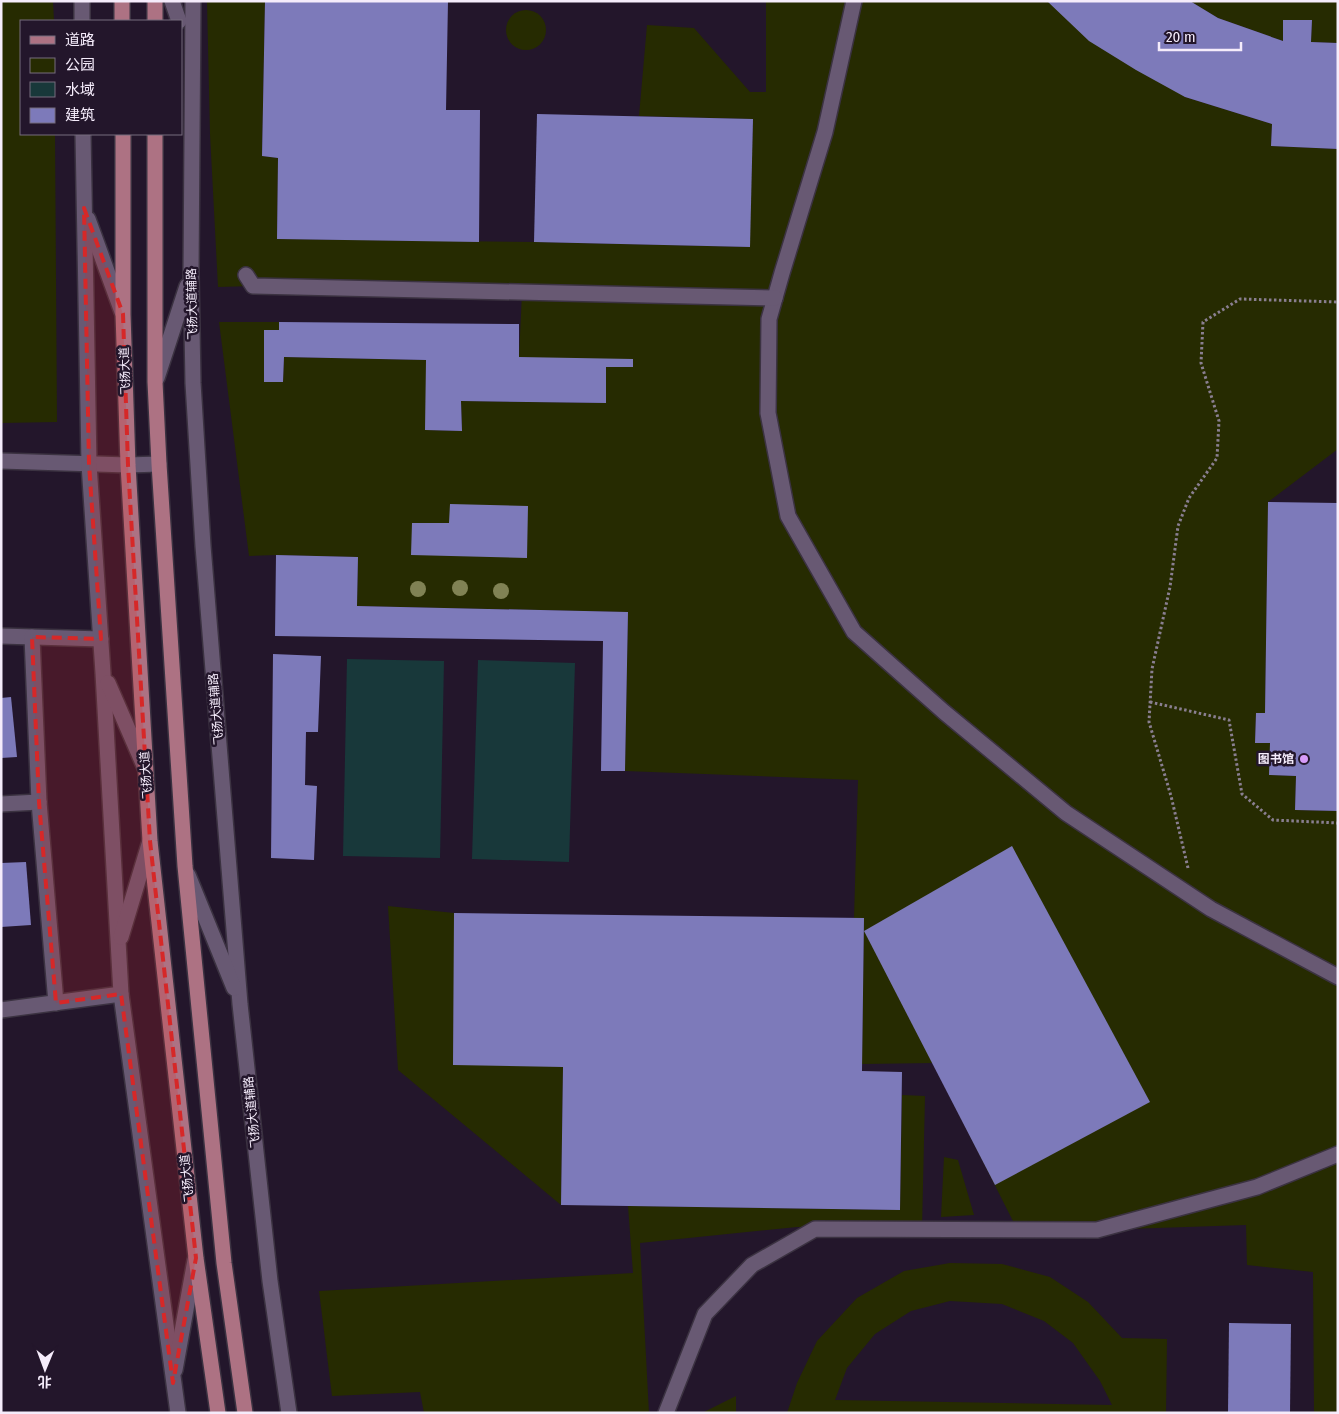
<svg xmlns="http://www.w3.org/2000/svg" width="1339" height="1414" viewBox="0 0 1339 1414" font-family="'Fira Sans Condensed','Noto Sans SC',sans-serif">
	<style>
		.green { fill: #262b01; fill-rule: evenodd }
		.water { fill: #18383a }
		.building { fill: #7d7aba }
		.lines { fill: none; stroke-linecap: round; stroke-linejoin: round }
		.minor-casing { stroke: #3b3241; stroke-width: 18 }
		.tertiary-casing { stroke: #3b3241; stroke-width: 18 }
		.primary-casing { stroke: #3b3241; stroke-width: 18 }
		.path { stroke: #8a7f91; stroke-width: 3; stroke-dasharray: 2.5 2.5; stroke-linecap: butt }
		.minor { stroke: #685973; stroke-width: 15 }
		.tertiary { stroke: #685973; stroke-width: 15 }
		.primary { stroke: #ad7283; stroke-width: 15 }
		.tree { fill: #808254 }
		.marked { fill: #d62828; fill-opacity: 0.2; stroke: #d62828; stroke-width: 4; stroke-dasharray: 10 6; stroke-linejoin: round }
		.poi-dot { fill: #d79bf9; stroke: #23162b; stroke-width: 2 }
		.labels { text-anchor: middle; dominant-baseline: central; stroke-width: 5; stroke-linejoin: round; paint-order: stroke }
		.street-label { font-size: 12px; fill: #f5ecfb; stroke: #23162b }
		.poi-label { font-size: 12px; font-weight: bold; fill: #f5ecfb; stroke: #23162b; text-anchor: end }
	</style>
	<rect width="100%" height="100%" fill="#23162b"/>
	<g class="green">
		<path d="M1,1H53L54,21H21V134H55L57,422L1,423Z"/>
		<path d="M207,1H265L262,156L278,158L277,239L534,242L749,247L753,119L639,116L647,25L694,28L750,92H766V1H1047L1185,97L1272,124L1271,146L1338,149V449L1268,502L1265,713H1256L1255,743H1270L1269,775L1296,776L1295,810L1338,811V1413H1314L1313,1272L1247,1265L1246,1225L1097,1230L1017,1229L933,1063L862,1064L864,918H854L858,780L625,771L628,612L357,606L358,557L276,555L249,556L219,322H279V330H264V382H283L284,357L426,360V430L462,431L461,401L605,403L606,367H633L519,357L522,293L253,286L218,287L210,134Z"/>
		<path d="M1190,1H1338V43L1311,42L1312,20L1283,41L1218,18Z"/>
		<circle cx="526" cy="30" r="20"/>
		<path d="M388,906L454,913L563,1067L561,1205L398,1070Z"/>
		<path d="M902,1095L925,1096L922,1229L797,1227L640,1243L649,1413H424L420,1392L332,1396L319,1291L633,1273L628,1206L900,1210Z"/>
		<path d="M944,1157L958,1160L974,1215L941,1217Z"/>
		<path d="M950,1263L1002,1264L1050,1277L1088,1302L1122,1338L1167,1339L1166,1413H787L797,1383L817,1341L857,1298L904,1271ZM950,1301L1002,1304L1044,1321L1073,1343L1100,1381L1112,1405L835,1400L847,1368L875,1334L911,1311Z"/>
		<path d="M736,1396V1413H702Z"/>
	</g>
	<g class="water">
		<path d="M347,659L444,661L440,858L343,856Z"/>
		<path d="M478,660L575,663L569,862L472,859Z"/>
	</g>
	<g class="building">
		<path d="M265,1H448L446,110H480L479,242L277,239L278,158L262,156Z"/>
		<path d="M1047,1H1190L1218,18L1283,41V20H1312L1311,42L1338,43V149L1271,146L1272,124L1185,97L1136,70L1089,41Z"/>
		<path d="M537,114L753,119L750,247L534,242Z"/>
		<path d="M279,322L519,324V357L633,359V367H606V403L461,401L462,431L425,430L426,360L284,357L283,382H264V330H279Z"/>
		<path d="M1268,502L1338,503V811L1295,810L1296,776L1269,775L1270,743H1255L1256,713H1265Z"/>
		<path d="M450,504L528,506L527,558L411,555L412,523H449Z"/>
		<path d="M276,555L358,557L357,606L628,612L625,771H601L603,641L275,636Z"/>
		<path d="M273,654L321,656L318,732H306L305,785L317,786L314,860L271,858Z"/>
		<path d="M11,697L17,757L1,758V698Z"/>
		<path d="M1012,846L1150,1102L995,1185L864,931Z"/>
		<path d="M26,862L31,925L1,927V863Z"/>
		<path d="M454,913L864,918L862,1071L902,1072L900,1210L561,1205L563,1067L453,1065Z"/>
		<path d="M1229,1323L1291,1324L1290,1413H1228Z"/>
	</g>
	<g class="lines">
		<defs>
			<g id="minor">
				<path d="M854,1L825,132L782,273L769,319L768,413L788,516L854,632L944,712L1066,813L1211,909L1338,977"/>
				<path d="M246,275L253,286L775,298"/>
				<path d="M1,461L128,465L159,464"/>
				<path d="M1,636L101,639"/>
				<path d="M32,637L39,802L56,1003"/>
				<path d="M1,804L39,802"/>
				<path d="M1,1010L121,994"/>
				<path d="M666,1413L705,1314L752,1265L815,1229L1097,1230L1257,1187L1338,1154"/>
			</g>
			<g id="tertiary">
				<path d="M82,1V21"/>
				<path d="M172,1L179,21"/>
				<path d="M193,1L191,274L193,383L203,546L240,1004L270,1281L289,1413"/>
				<path d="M83,134L89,464L103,673L121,994L178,1413"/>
				<path d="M88,219L122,312"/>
				<path d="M157,378L187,286"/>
				<path d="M108,683L145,768"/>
				<path d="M188,875L234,988"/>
				<path d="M121,937L150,841"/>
				<path d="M175,1370L195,1260"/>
			</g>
			<g id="primary">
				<path d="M122,1V21"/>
				<path d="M155,1V21"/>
				<path d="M123,134V314L128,465L150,841L196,1258L218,1413"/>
				<path d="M155,134V382L159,464L185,866L224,1263L245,1413"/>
			</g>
		</defs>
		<use href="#minor" class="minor-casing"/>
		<use href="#tertiary" class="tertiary-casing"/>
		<use href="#primary" class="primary-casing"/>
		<g class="path">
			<path d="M1150,702L1229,720L1242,794L1273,820L1338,823"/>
			<path d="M1188,868L1171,796L1149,722L1152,669L1170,587L1178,526L1189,498L1217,458L1219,421L1201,363L1203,322L1240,299L1338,302"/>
		</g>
		<use href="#minor" class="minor"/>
		<use href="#tertiary" class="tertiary"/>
		<use href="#primary" class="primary"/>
	</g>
	<g class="tree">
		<circle cx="460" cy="588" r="8"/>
		<circle cx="418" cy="589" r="8"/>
		<circle cx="501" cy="591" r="8"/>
	</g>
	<path class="marked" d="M84,208L123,314L128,465L150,841L196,1258L173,1383L121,994L56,1003L39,802L32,637L101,639L89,464Z"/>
	<circle class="poi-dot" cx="1304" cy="759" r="5"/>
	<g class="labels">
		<g class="street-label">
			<text transform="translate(192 304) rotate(-91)">飞扬大道辅路</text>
			<text transform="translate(125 371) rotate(-92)">飞扬大道</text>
			<text transform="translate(216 709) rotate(-95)">飞扬大道辅路</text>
			<text transform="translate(146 775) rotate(-94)">飞扬大道</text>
			<text transform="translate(252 1112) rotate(-96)">飞扬大道辅路</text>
			<text transform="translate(187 1178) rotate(-96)">飞扬大道</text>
		</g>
		<g class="poi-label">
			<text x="1294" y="759">图书馆</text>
		</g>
	</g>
	<rect width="1339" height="1414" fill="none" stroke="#f5ecfb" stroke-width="5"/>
	<rect x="20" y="20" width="162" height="115" fill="#23162b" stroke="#776c7e"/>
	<rect x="30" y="36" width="25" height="8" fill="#ad7283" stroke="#776c7e"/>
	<text x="65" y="45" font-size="15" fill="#f5ecfb">道路</text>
	<rect x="30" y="58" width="25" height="15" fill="#262b01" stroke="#776c7e"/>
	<text x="65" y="70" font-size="15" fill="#f5ecfb">公园</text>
	<rect x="30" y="82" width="25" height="15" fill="#18383a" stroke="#776c7e"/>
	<text x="65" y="95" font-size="15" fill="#f5ecfb">水域</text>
	<rect x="30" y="108" width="25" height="15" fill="#7d7aba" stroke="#776c7e"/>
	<text x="65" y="120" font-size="15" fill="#f5ecfb">建筑</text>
	<g transform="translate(45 1369) rotate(181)" stroke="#23162b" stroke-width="4" paint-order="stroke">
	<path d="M0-4L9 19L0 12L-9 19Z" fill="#f5ecfb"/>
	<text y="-8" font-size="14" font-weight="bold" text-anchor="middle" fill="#f5ecfb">北</text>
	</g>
	<path d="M1159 42v8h82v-8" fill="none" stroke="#f5ecfb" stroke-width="2.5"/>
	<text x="1166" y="42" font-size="15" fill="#f5ecfb" stroke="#23162b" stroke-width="4" paint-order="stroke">20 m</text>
</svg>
